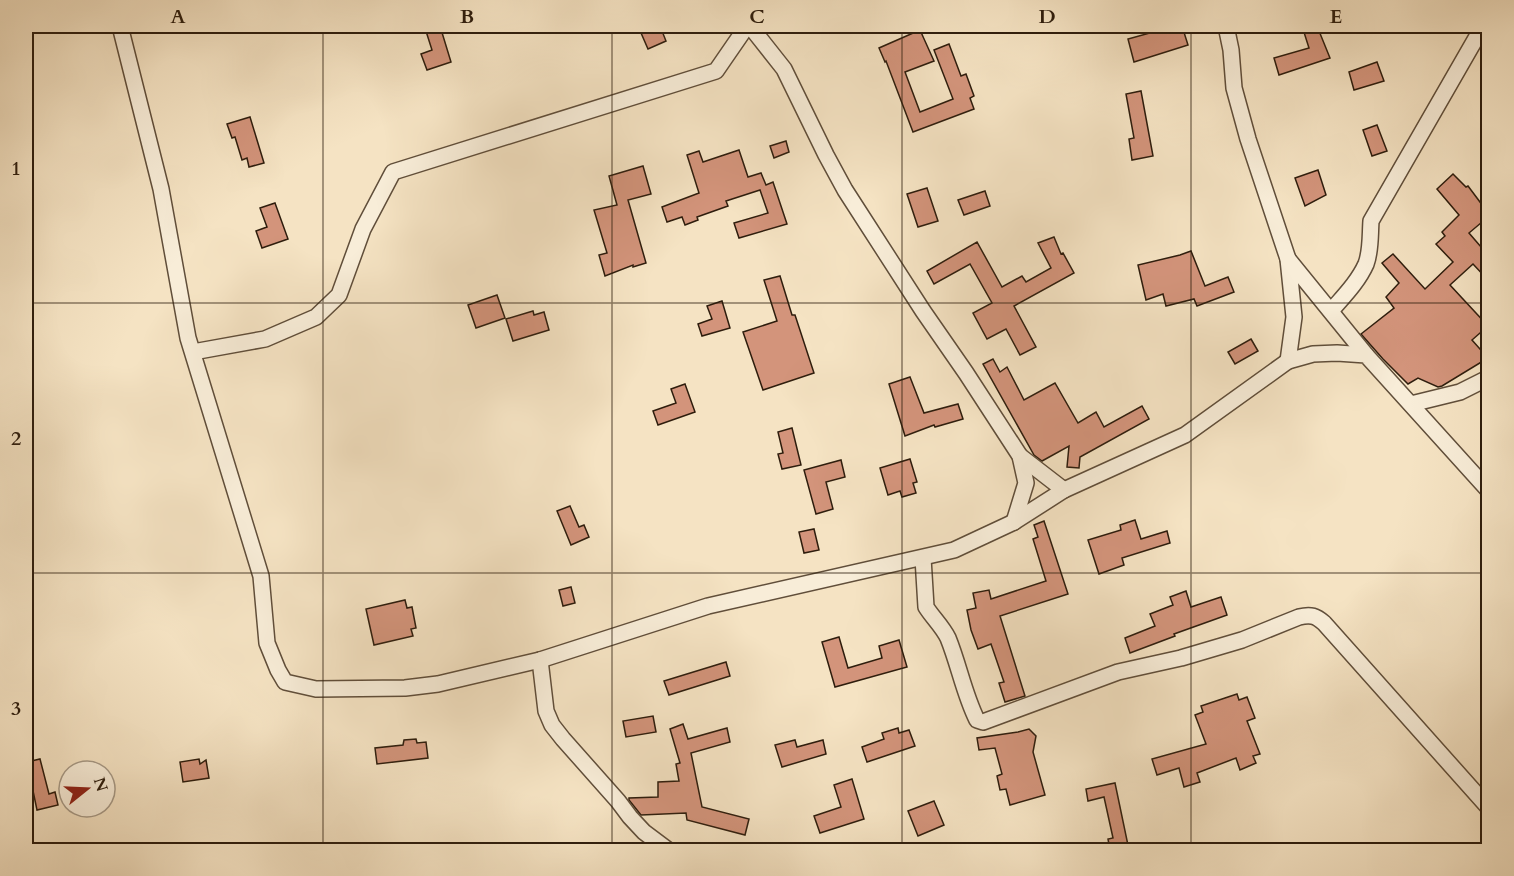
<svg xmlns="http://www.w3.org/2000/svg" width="1514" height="876" viewBox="0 0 1514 876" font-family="Cardo,serif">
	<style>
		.building { fill: #d3947b; stroke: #2e1d0d; stroke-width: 1.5 }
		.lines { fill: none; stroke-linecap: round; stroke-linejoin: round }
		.minor-casing { stroke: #604e3a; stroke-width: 18 }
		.minor { stroke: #f8edd8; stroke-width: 15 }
		.grid { fill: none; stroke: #2e1d0d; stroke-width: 1.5; stroke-opacity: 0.55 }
		.neatline { fill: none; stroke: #2e1d0d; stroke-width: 2 }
		.grid-label { font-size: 20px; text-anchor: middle; font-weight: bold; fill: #2e1d0d }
	</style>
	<rect width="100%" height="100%" fill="#f5e3c3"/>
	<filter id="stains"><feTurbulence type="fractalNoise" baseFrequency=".00333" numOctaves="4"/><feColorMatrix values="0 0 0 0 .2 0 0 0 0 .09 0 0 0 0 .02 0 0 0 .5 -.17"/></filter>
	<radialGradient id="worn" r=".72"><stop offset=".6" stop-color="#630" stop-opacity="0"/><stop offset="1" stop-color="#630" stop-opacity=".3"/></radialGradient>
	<g class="building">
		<path d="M433,26H440L451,62L427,70L421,54L432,50L425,28Z"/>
		<path d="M638,26H660L666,41L648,49Z"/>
		<path d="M1175,26H1182L1188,45L1134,62L1128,39Z"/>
		<path d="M1302,26H1317L1330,58L1279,75L1274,58L1309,48Z"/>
		<path d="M920,30L934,61L905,72L920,112L953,99L934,50L949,44L961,76L966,74L974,96L970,98L974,109L913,132L886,61L885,62L879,48Z"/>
		<path d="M1377,62L1384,81L1354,90L1349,72Z"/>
		<path d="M1141,91L1153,156L1132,160L1129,139L1134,138L1126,94Z"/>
		<path d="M250,117L264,163L249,167L247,158L242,160L235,137L232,138L227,124Z"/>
		<path d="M1377,125L1387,151L1372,156L1363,130Z"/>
		<path d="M786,141L789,152L774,158L770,146Z"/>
		<path d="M739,150L748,177L761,173L766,185L773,182L787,224L739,238L734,223L768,213L760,190L726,201L728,206L697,217L698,220L685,225L682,217L667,222L662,207L699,193L687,155L699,151L703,162Z"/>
		<path d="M643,166L651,194L628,200L646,263L633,267V265L605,276L599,255L607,253L594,210L617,205L609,176Z"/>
		<path d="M1318,170L1326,195L1305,206L1295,178Z"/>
		<path d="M1453,174L1466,187L1468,186L1480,202L1482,200L1488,208V217L1469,233L1488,255V280L1473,264L1450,285L1488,326L1472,340L1488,358L1442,386L1438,387L1418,378L1408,384L1383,359L1361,334L1394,308L1386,297L1399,283L1382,263L1393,254L1425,289L1453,262L1436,244L1445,236L1442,232L1459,215L1437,189Z"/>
		<path d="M927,188L938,221L918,227L907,194Z"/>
		<path d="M985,191L990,206L964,215L958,200Z"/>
		<path d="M275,203L288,239L262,248L256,231L267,227L260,208Z"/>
		<path d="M1054,237L1061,254L1063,253L1074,273L1014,306L1036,347L1020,355L1006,329L987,339L973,313L992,303L970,264L934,284L927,271L977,242L1002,287L1022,276L1026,282L1051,268L1038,243Z"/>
		<path d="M1191,251L1205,286L1228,277L1234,292L1197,306L1194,299L1166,306L1163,294L1146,300L1138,265L1180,255Z"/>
		<path d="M780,276L792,315H795L814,373L763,390L743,332L777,321L764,280Z"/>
		<path d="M497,295L505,318L476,328L468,305Z"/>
		<path d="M722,301L730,328L702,336L698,324L712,319L707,306Z"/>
		<path d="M533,311L534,315L544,312L549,330L513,341L506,319Z"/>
		<path d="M1251,339L1258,351L1235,364L1228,352Z"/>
		<path d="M993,359L1000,372L1007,367L1024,400L1055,383L1078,423L1096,412L1104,427L1142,406L1149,419L1080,457L1079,468L1067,467L1069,446L1042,461L1034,455L983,364Z"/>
		<path d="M910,377L924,413L958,404L963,419L935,427L934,425L905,436L889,384Z"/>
		<path d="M685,384L695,412L658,425L653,411L676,403L671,389Z"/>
		<path d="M792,428L801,465L782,469L778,454L783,453L778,432Z"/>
		<path d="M910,459L917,482L913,483L916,493L902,497L900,491L888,495L880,468Z"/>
		<path d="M841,460L845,477L826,482L833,509L816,514L804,470Z"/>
		<path d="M570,506L579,527L584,525L589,537L571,545L557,511Z"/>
		<path d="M1135,520L1141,539L1167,531L1170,543L1122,558L1124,565L1099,574L1088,540L1121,530L1120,525Z"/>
		<path d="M1044,521L1068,594L1000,616L1025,696L1005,702L999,683L1004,682L991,644L978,649L971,630L967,610L976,608L973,593L989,590L991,599L1046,581L1033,539L1038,537L1034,525Z"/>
		<path d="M814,529L819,550L804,553L799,532Z"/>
		<path d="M571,587L575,603L563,606L559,590Z"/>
		<path d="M1186,591L1191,607L1221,597L1227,615L1174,634L1175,636L1130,653L1125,638L1155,626L1150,614L1173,605L1170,597Z"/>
		<path d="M405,600L407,608L412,607L416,628L411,629L413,636L374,645L366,609Z"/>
		<path d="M839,637L848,668L882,658L879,646L899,640L907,667L835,687L822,642Z"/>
		<path d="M726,662L730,676L669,695L664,681Z"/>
		<path d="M1237,694L1239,700L1247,697L1255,718L1247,721L1260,754L1253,756L1256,763L1240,770L1236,758L1197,773L1200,782L1184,787L1179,768L1157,775L1152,759L1206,744L1195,715L1203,712L1201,706Z"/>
		<path d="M653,716L656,732L626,737L623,721Z"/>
		<path d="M683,724L688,739L727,728L730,742L691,753L702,807L749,819L745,835L687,820L686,813L641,815L629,800V798L658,797V782L679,781L676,764L680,763L670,729Z"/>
		<path d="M898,728L899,733L909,730L915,746L867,762L862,747L884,739L882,733Z"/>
		<path d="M1029,729L1036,736L1033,752L1045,795L1010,805L1006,789L1000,790L997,776L1002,774L995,748L979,750L977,738L1018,732Z"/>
		<path d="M416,739L417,743L426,742L428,758L377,764L375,748L403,745L404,740Z"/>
		<path d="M795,740L797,747L823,740L826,754L782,767L775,745Z"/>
		<path d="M40,759L49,794L55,792L58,805L37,810L27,762Z"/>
		<path d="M199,759L200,764L206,760L209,778L183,782L180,762Z"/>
		<path d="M852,779L864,819L820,833L814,816L841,807L834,785Z"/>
		<path d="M1115,783L1129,850H1110L1108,839L1113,838L1104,797L1088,801L1086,789Z"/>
		<path d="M934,801L944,825L918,836L908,811Z"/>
	</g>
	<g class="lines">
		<defs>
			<g id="minor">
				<path d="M120,26L161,189L188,338L261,576L267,643L278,670L285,682L316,689L405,688L438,684L540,660L708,606L954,550L1014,522L1064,490L1185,435L1288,361L1313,354L1337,353L1366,355L1488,490"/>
				<path d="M750,26L784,69L826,155L845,190L923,311L966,373L1020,456L1026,483L1014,522"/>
				<path d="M1226,26L1231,50L1234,88L1248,139L1288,259L1294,317L1288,361"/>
				<path d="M1288,259L1366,355"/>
				<path d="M1331,311C1343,297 1358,282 1366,264C1371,251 1370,235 1371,221L1483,26"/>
				<path d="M193,352L265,339L316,317L339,295L363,229L393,172L716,71L747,26"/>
				<path d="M1411,404L1460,392L1488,378"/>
				<path d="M1020,456L1064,490"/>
				<path d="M923,558L926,607C933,618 942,626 948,638C959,665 964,694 977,720L983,722L1118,672L1181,658L1242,640L1299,617C1311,614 1316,616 1324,623L1488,807"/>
				<path d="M540,660L546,711L552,725L563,739L618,801L630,817L644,832L668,850"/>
			</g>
		</defs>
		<use href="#minor" class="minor-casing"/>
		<use href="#minor" class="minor"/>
	</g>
	<path class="grid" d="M323,26V850M612,26V850M902,26V850M1191,26V850M26,303H1488M26,573H1488"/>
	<rect width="1514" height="876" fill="none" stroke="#f5e3c3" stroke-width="66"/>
	<g transform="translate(87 789) rotate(72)"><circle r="28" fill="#f8edd8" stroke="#a79a87" stroke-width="1.5"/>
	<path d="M0-4.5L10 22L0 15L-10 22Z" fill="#8f2418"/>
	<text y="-9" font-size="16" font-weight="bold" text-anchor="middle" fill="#2e1d0d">N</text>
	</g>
	<rect x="33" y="33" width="1448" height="810" class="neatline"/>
	<g class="grid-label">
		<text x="178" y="23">A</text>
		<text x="467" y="23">B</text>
		<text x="757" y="23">C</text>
		<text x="1047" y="23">D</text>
		<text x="1336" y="23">E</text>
		<text x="16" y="175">1</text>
		<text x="16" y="445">2</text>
		<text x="16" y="715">3</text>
	</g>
	<rect width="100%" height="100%" filter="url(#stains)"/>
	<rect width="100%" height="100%" fill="url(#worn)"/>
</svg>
